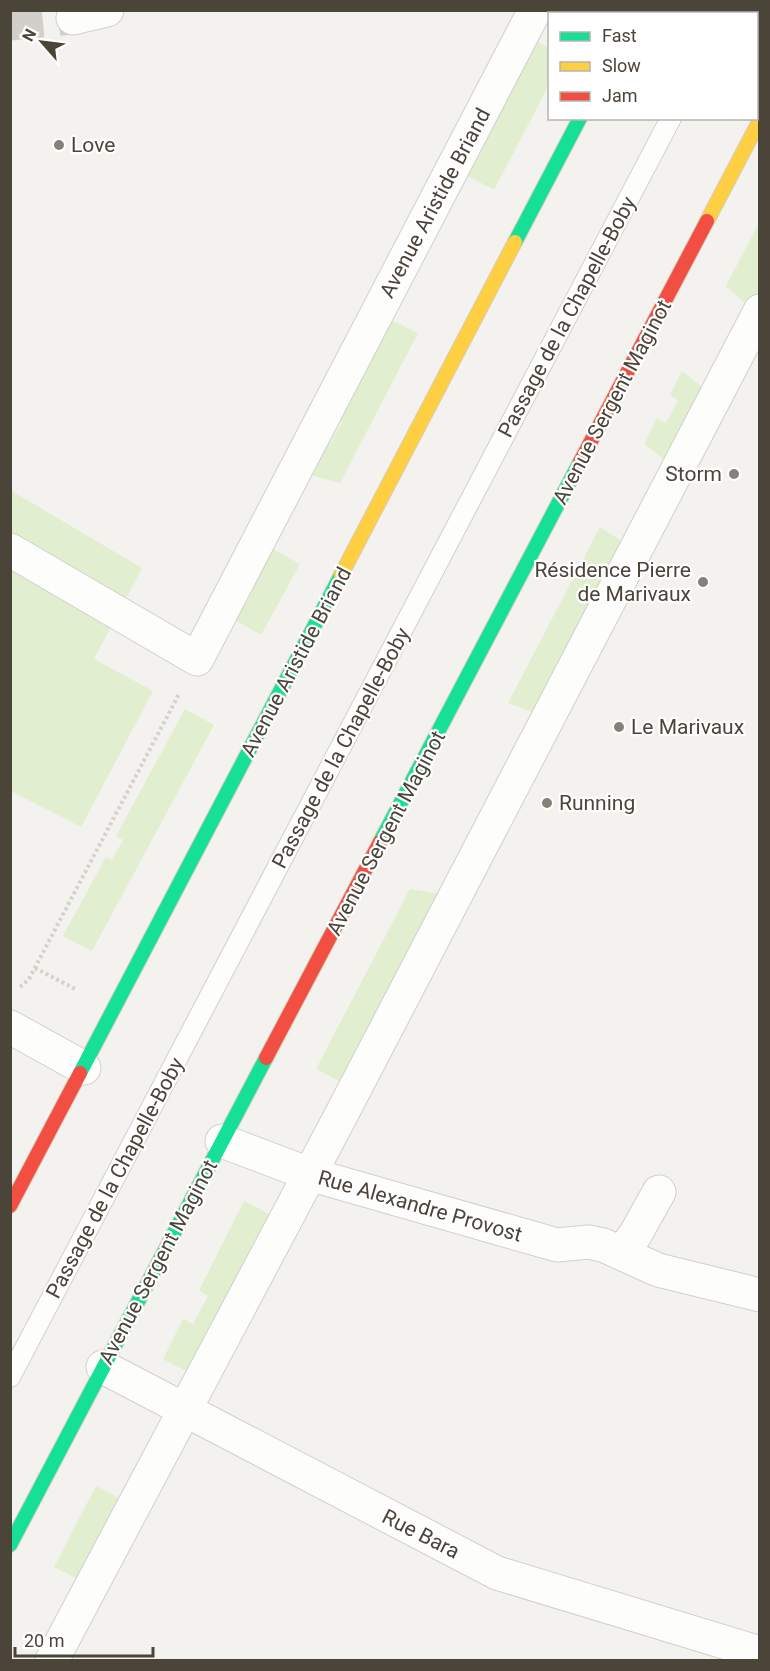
<svg xmlns="http://www.w3.org/2000/svg" width="770" height="1671" viewBox="0 0 770 1671" font-family="Roboto,sans-serif">
	<style>
		.green { fill: #e1eecf }
		.lines { fill: none; stroke-linecap: round; stroke-linejoin: round }
		.street-tunnel { stroke: #d2cfca; stroke-width: 33; stroke-dasharray: 33 16; stroke-linecap: butt }
		.lane-casing { stroke: #d2d0cb; stroke-width: 22 }
		.street-casing { stroke: #d2d0cb; stroke-width: 35 }
		.fast-casing { stroke: #d6cebb; stroke-width: 16 }
		.slow-casing { stroke: #d6cebb; stroke-width: 16 }
		.jam-casing { stroke: #d6cebb; stroke-width: 16 }
		.path { stroke: #d3d2cc; stroke-width: 4; stroke-dasharray: 3 3; stroke-linecap: butt }
		.lane { stroke: #fdfdfc; stroke-width: 20 }
		.street { stroke: #fdfdfc; stroke-width: 33 }
		.fast { stroke: #16e098; stroke-width: 14 }
		.slow { stroke: #ffcf43; stroke-width: 14 }
		.jam { stroke: #f24e42; stroke-width: 14 }
		.poi-dot { fill: #868178; stroke: #fff; stroke-width: 2 }
		.labels { text-anchor: middle; dominant-baseline: central; stroke-width: 4.5; stroke-linejoin: round; paint-order: stroke }
		.poi-label { font-size: 21px; fill: #4b4439; stroke: #fff; text-anchor: start }
		.street-label { font-size: 21px; fill: #4b4439; stroke: #fff }
	</style>
	<rect width="100%" height="100%" fill="#f4f2ee"/>
	<g class="green">
		<path d="M536,41L549,48V85L494,190L466,175Z"/>
		<path d="M759,223V293L751,309L726,286Z"/>
		<path d="M389,319L418,333L340,483L307,474L323,441L330,443L342,422L335,419Z"/>
		<path d="M682,371L710,393L672,465L644,444L657,418L666,423L678,400L670,395Z"/>
		<path d="M10,490L142,568L94,659L153,691L81,827L11,791Z"/>
		<path d="M600,527L628,545L540,715L508,703Z"/>
		<path d="M269,547L300,564L261,635L231,618L241,599L247,602L256,583L251,580Z"/>
		<path d="M185,709L214,725L92,951L63,936L106,857L112,860L123,840L116,836Z"/>
		<path d="M410,889L446,895L346,1085L316,1069Z"/>
		<path d="M244,1201L275,1217L193,1375L163,1359L183,1319L193,1324L208,1296L199,1290Z"/>
		<path d="M96,1486L126,1502L84,1582L54,1567Z"/>
	</g>
	<g class="lines">
		<path class="street-tunnel" d="M10,24L73,18"/>
		<defs>
			<g id="lane">
				<path d="M726,14L728,10"/>
				<path d="M10,1377L671,118"/>
			</g>
			<g id="street">
				<path d="M603,10L609,14"/>
				<path d="M73,18L107,10"/>
				<path d="M10,550L197,659L535,10"/>
				<path d="M10,1027L84,1068"/>
				<path d="M222,1141L309,1174L410,1203L557,1245L588,1242L603,1245L658,1270L760,1295"/>
				<path d="M622,1252L635,1235L659,1192"/>
				<path d="M103,1367L497,1573L760,1653"/>
				<path d="M52,1660L338,1121L760,311"/>
			</g>
			<g id="fast">
				<path d="M515,242L580,118"/>
				<path d="M380,842L580,462"/>
				<path d="M80,1073L341,575"/>
				<path d="M10,1545L266,1058"/>
			</g>
			<g id="slow">
				<path d="M707,221L760,120"/>
				<path d="M341,575L515,242"/>
			</g>
			<g id="jam">
				<path d="M634,14L636,10"/>
				<path d="M580,462L707,221"/>
				<path d="M266,1058L380,842"/>
				<path d="M10,1206L80,1073"/>
			</g>
		</defs>
		<use href="#lane" class="lane-casing"/>
		<use href="#street" class="street-casing"/>
		<use href="#fast" class="fast-casing"/>
		<use href="#slow" class="slow-casing"/>
		<use href="#jam" class="jam-casing"/>
		<g class="path">
			<path d="M35,968L77,990"/>
			<path d="M20,987L29,979L179,694"/>
		</g>
		<use href="#lane" class="lane"/>
		<use href="#street" class="street"/>
		<use href="#fast" class="fast"/>
		<use href="#slow" class="slow"/>
		<use href="#jam" class="jam"/>
	</g>
	<g class="poi-dot">
		<circle cx="59" cy="145" r="6"/>
		<circle cx="734" cy="474" r="6"/>
		<circle cx="703" cy="582" r="6"/>
		<circle cx="619" cy="727" r="6"/>
		<circle cx="547" cy="803" r="6"/>
	</g>
	<g class="labels">
		<g class="poi-label">
			<text x="71" y="145">Love</text>
			<text x="722" y="474" text-anchor="end">Storm</text>
			<text x="691" y="570" text-anchor="end">Résidence Pierre<tspan x="691" dy="24">de Marivaux</tspan></text>
			<text x="631" y="727">Le Marivaux</text>
			<text x="559" y="803">Running</text>
		</g>
		<g class="street-label">
			<text transform="translate(435 203) rotate(-62)">Avenue Aristide Briand</text>
			<text transform="translate(567 317) rotate(-62)">Passage de la Chapelle-Boby</text>
			<text transform="translate(612 402) rotate(-62)">Avenue Sergent Maginot</text>
			<text transform="translate(296 662) rotate(-62)">Avenue Aristide Briand</text>
			<text transform="translate(341 748) rotate(-62)">Passage de la Chapelle-Boby</text>
			<text transform="translate(386 833) rotate(-62)">Avenue Sergent Maginot</text>
			<text transform="translate(115 1178) rotate(-62)">Passage de la Chapelle-Boby</text>
			<text transform="translate(420 1206) rotate(16)">Rue Alexandre Provost</text>
			<text transform="translate(158 1262) rotate(-62)">Avenue Sergent Maginot</text>
			<text transform="translate(421 1534) rotate(27)">Rue Bara</text>
		</g>
	</g>
	<rect width="770" height="1671" fill="none" stroke="#4b4439" stroke-width="24"/>
	<rect x="548" y="12" width="210" height="108" fill="#ffffff" stroke="#b7b4b0" stroke-width="1.5"/>
	<rect x="560" y="32" width="30" height="9" fill="#16e098" stroke="#b7b4b0" stroke-width="1.5"/>
	<text x="602" y="42" font-size="18" fill="#4b4439">Fast</text>
	<rect x="560" y="62" width="30" height="9" fill="#ffcf43" stroke="#b7b4b0" stroke-width="1.5"/>
	<text x="602" y="72" font-size="18" fill="#4b4439">Slow</text>
	<rect x="560" y="92" width="30" height="9" fill="#f24e42" stroke="#b7b4b0" stroke-width="1.5"/>
	<text x="602" y="102" font-size="18" fill="#4b4439">Jam</text>
	<g transform="translate(42 42) rotate(298)" stroke="#ffffff" stroke-width="4.5" paint-order="stroke">
	<path d="M0-4.5L10 22L0 15L-10 22Z" fill="#4b4439"/>
	<text y="-9" font-size="16" font-weight="bold" text-anchor="middle" fill="#4b4439">N</text>
	</g>
	<path d="M15 1647v9h138v-9" fill="none" stroke="#4b4439" stroke-width="3"/>
	<text x="24" y="1647" font-size="18" fill="#4b4439" stroke="#ffffff" stroke-width="4.5" paint-order="stroke">20 m</text>
</svg>
